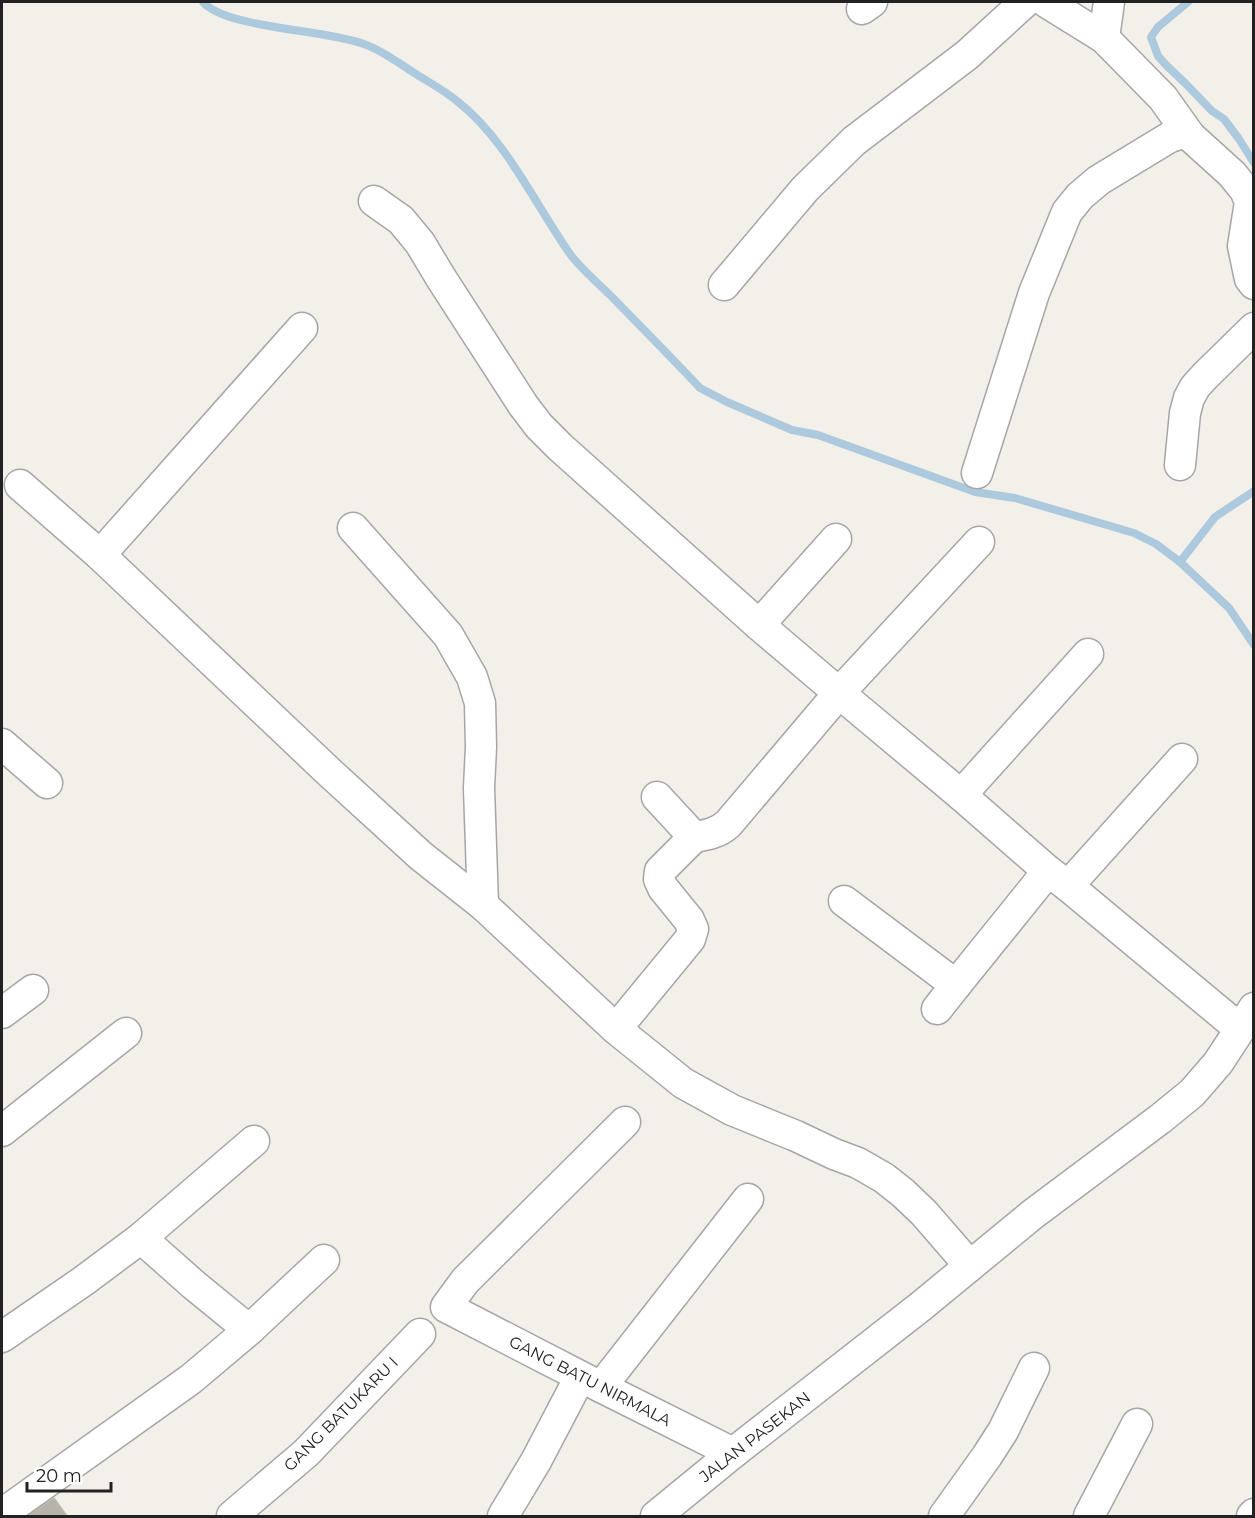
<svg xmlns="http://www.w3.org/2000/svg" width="1255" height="1518" viewBox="0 0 1255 1518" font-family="Montserrat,sans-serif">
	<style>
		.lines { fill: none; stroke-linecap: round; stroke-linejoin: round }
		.stream { stroke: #acc9dd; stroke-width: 8 }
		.building { fill: #b7b3ab; stroke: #c3baac; stroke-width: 1.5 }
		.minor-casing { stroke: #a6a6a6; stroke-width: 33 }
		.minor { stroke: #fff; stroke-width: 30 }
		.labels { text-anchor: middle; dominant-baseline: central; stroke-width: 5; stroke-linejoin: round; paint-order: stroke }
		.street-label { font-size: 16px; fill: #222; stroke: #fff }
	</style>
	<rect width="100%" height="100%" fill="#f2f0e9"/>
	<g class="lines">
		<g class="stream">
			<path d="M203,2C227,29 325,29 364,44C384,51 401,65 419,76C432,84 445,91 457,101C505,138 535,204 570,254C581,269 598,283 611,296C641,327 671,357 700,388L727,402L792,430L818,435L975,492L1015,498L1134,533L1156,544L1180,562L1229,608L1254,645"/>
			<path d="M1188,2L1158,27L1151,37L1158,56L1166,65L1186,84L1212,111L1224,119L1239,139L1254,163"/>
			<path d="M1180,562L1215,517L1254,491"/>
		</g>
	</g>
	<path class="building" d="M54,1498L67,1516H28Z"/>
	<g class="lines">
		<defs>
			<g id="minor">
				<path d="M1046,2L1104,38L1163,98L1190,136L1232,174L1245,190L1250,202L1243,246L1250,279L1254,284"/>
				<path d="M862,9L872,2"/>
				<path d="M1104,38L1109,2"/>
				<path d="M374,201L401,220L420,243L441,278L523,405L539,426L560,447L759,625L839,693L961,795L1048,871L1068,886L1240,1029"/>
				<path d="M724,285L805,189L854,141L967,55L1025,2"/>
				<path d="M1180,465L1185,413L1189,398L1195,387L1205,376L1254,328"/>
				<path d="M977,473L1034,293L1067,212L1080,196L1099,180L1170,137L1182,133L1190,136"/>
				<path d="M20,485L100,555L328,771L421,856L483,905L616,1029L683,1083L732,1110L796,1136L834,1154L858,1163L884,1178L903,1193L924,1213L970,1266"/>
				<path d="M353,528L448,635L472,677L480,703L481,747L479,788L483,905"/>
				<path d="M100,555L302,328"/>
				<path d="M759,625L836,539"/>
				<path d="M2,744L47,783"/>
				<path d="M961,795L1088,654"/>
				<path d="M694,837C707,835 718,833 728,824L839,693L979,542"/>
				<path d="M1068,886L1182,759"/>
				<path d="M844,901L956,985"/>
				<path d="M937,1009L956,985L1048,871"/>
				<path d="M2,1013L33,990"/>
				<path d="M616,1029L690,939L693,929L689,920L663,888L659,879L660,871L694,837L657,797"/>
				<path d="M625,1122L465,1281L446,1307L601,1387L733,1453"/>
				<path d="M2,1131L126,1033"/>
				<path d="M249,1330L324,1260"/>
				<path d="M2,1337L82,1282L141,1238L254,1141"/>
				<path d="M601,1387L748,1199"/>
				<path d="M2,1514L191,1379L249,1330L194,1285L141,1238"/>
				<path d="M232,1516L306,1453L420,1334"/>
				<path d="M503,1516L536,1461L580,1377"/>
				<path d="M656,1516L733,1453L920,1307L1033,1214L1160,1119L1192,1093L1218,1063L1254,1008"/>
				<path d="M944,1516L987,1456L1003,1431L1034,1368"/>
				<path d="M1089,1516L1137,1424"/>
				<path d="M1252,1516L1254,1514"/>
			</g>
		</defs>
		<use href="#minor" class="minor-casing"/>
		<use href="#minor" class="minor"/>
	</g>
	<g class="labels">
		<g class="street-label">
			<text transform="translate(590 1381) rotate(27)">GANG BATU NIRMALA</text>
			<text transform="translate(341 1414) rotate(-45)">GANG BATUKARU I</text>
			<text transform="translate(755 1437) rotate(-38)">JALAN PASEKAN</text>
		</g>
	</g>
	<rect width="1255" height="1518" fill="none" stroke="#222222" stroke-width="6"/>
	<path d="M27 1482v9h84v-9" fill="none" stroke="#222222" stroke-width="3"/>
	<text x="36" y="1482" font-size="18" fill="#222222" stroke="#ffffff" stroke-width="4.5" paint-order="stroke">20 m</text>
</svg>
